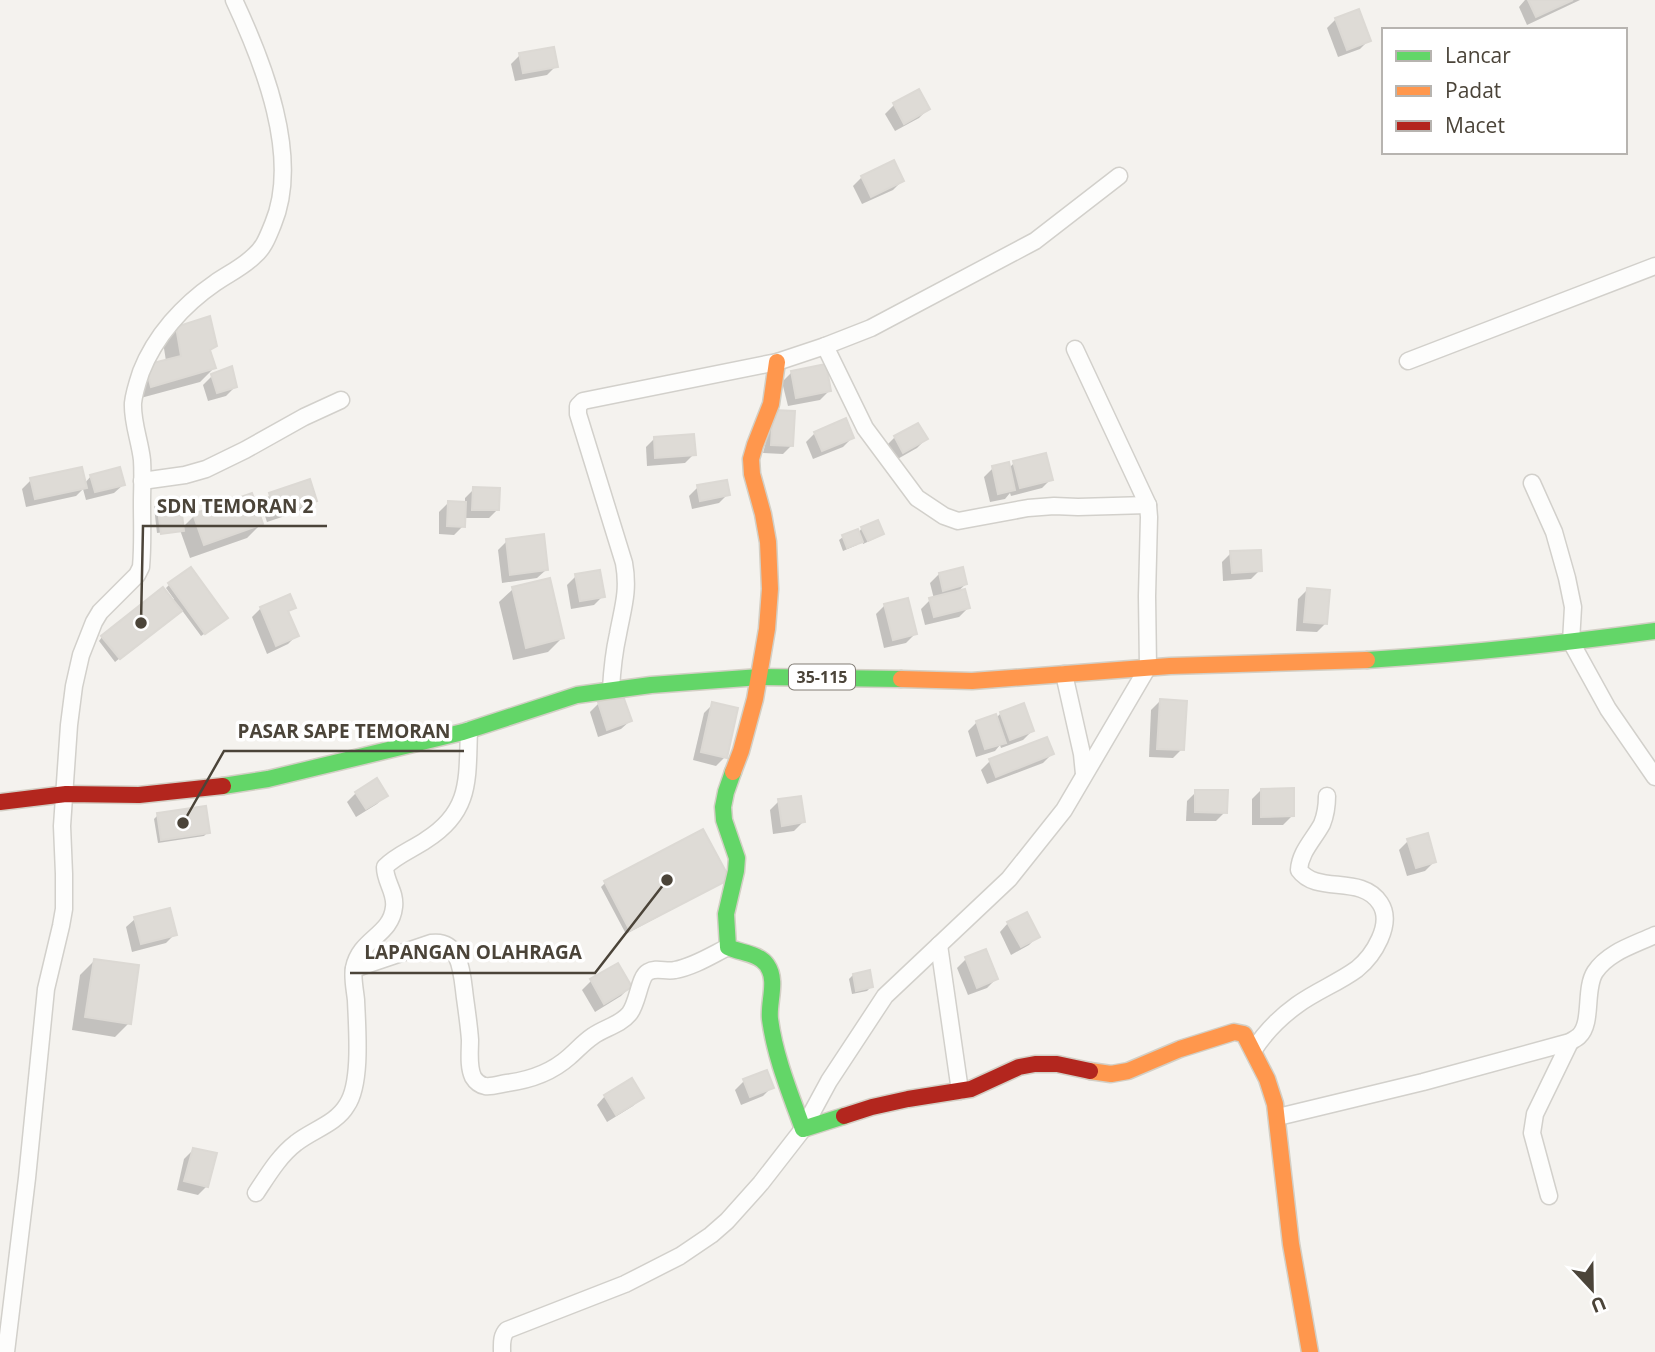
<svg xmlns="http://www.w3.org/2000/svg" width="1655" height="1352" viewBox="0 0 1655 1352" font-family="'Open Sans',sans-serif">
	<style>
		.shadow { fill: #0003 }
		.building { fill: #dedbd6; stroke: #dcd9d4; stroke-width: 2 }
		.lines { fill: none; stroke-linecap: round; stroke-linejoin: round }
		.street-casing { stroke: #d2d0cb; stroke-width: 19 }
		.fast-casing { stroke: #d3cfc5; stroke-width: 19 }
		.slow-casing { stroke: #d3cfc5; stroke-width: 19 }
		.jam-casing { stroke: #d3cfc5; stroke-width: 19 }
		.street { stroke: #fdfdfc; stroke-width: 16 }
		.fast { stroke: #63d668; stroke-width: 16 }
		.slow { stroke: #ff974d; stroke-width: 16 }
		.jam { stroke: #b3261e; stroke-width: 16 }
		.labels { text-anchor: middle; dominant-baseline: central; stroke-width: 7; stroke-linejoin: round; paint-order: stroke }
		.shield { fill: #fff; stroke: #817c74; stroke-width: 2 }
		.shield-label { font-size: 16px; font-weight: bold; fill: #4b4439 }
		.leader { fill: none; stroke: #4b4439; stroke-width: 2.5 }
		.callout-dot { fill: #4b4439; stroke: #fff; stroke-width: 2.5 }
		.callout-label { font-size: 19px; text-anchor: middle; font-weight: bold; fill: #4b4439; stroke: #fff; stroke-width: 7; stroke-linejoin: round; paint-order: stroke }
	</style>
	<rect width="100%" height="100%" fill="#f4f2ee"/>
	<g class="shadow">
		<path d="M1525,0H1580L1527,25L1519,7Z"/>
		<path d="M1336,19L1369,40L1360,49L1338,57L1327,28Z"/>
		<path d="M520,55L556,66L547,75L515,81L511,64Z"/>
		<path d="M894,105L928,109L919,118L895,131L885,114Z"/>
		<path d="M862,177L902,181L893,190L862,204L853,186Z"/>
		<path d="M177,328L215,345L209,352L214,368L200,382L137,399L132,380L166,361L163,342Z"/>
		<path d="M791,373L829,391L820,400L788,406L782,382Z"/>
		<path d="M212,376L235,387L226,396L208,401L203,385Z"/>
		<path d="M774,411L792,445L783,454L763,453Z"/>
		<path d="M815,433L852,438L843,447L813,459L806,442Z"/>
		<path d="M895,437L926,439L917,448L894,461L886,446Z"/>
		<path d="M655,438L694,454L685,463L647,466L646,447Z"/>
		<path d="M1014,463L1051,479L1042,488L1011,496L1010,493L1005,499L990,502L984,477L993,468H1009Z"/>
		<path d="M91,476L123,485L114,493L86,500L83,489L76,496L26,507L22,489L31,480L84,484Z"/>
		<path d="M698,487L728,494L719,503L692,509L689,496Z"/>
		<path d="M474,489L498,509L489,518H463V526L454,535L439,534V512L448,503H465V498Z"/>
		<path d="M270,495L315,500L306,509L267,522L261,504Z"/>
		<path d="M158,503L182,528L194,516L261,524L247,538L190,558L180,530L157,533L154,507Z"/>
		<path d="M862,528L882,533L878,537L863,544L862,540L857,545L843,551L839,540L843,537L858,533Z"/>
		<path d="M507,541L546,570L537,578L502,583L498,550Z"/>
		<path d="M1231,553L1260,570L1251,579L1223,581L1222,562Z"/>
		<path d="M939,574L966,584L956,593L968,608L959,617L925,625L921,609L930,600L934,599L930,583Z"/>
		<path d="M576,576L603,596L594,605L571,609L567,585Z"/>
		<path d="M170,584L222,622L201,636L181,609L115,662L99,641L102,637L174,599L166,588Z"/>
		<path d="M513,589L562,638L548,652L513,660L499,602Z"/>
		<path d="M1307,590L1326,623L1317,632L1296,631L1298,599Z"/>
		<path d="M885,605L915,634L906,643L884,648L876,614Z"/>
		<path d="M294,607L287,613L297,635L288,644L267,654L252,617L261,608Z"/>
		<path d="M1160,701L1182,749L1173,758L1149,757L1151,710Z"/>
		<path d="M599,703L630,721L621,729L598,737L590,712Z"/>
		<path d="M713,704L725,757L716,766L693,760L704,713Z"/>
		<path d="M1001,713L1032,731L1023,740L1001,748L1000,745L995,751L976,757L968,731L977,722L996,718Z"/>
		<path d="M1052,754L1043,763L987,784L981,770L990,761Z"/>
		<path d="M1261,790L1292,816L1283,825H1252V799Z"/>
		<path d="M1196,792L1225,812L1216,821H1186L1187,801Z"/>
		<path d="M356,793L386,795L377,804L356,817L347,802Z"/>
		<path d="M779,801L803,822L794,831L773,834L770,810Z"/>
		<path d="M158,815L208,832L204,836L158,843L154,819Z"/>
		<path d="M1408,841L1434,862L1425,871L1407,876L1399,850Z"/>
		<path d="M723,882L626,934L601,887L605,883Z"/>
		<path d="M135,919L175,934L166,943L132,952L126,927Z"/>
		<path d="M1008,923L1038,936L1029,945L1011,955L1000,932Z"/>
		<path d="M966,959L996,979L987,988L968,995L957,968Z"/>
		<path d="M94,961L129,1023L115,1037L72,1030L80,975Z"/>
		<path d="M617,965L630,987L621,996L595,1012L582,990L591,981Z"/>
		<path d="M853,975L871,987L867,991L852,994L849,979Z"/>
		<path d="M766,1072L772,1087L763,1096L741,1105L735,1090L744,1081Z"/>
		<path d="M605,1096L642,1097L633,1106L607,1122L597,1105Z"/>
		<path d="M193,1150L207,1186L198,1195L177,1190L184,1159Z"/>
	</g>
	<g class="building">
		<path d="M1528,0H1573L1536,17Z"/>
		<path d="M1359,9L1371,41L1347,50L1335,18Z"/>
		<path d="M554,47L558,67L523,73L519,53Z"/>
		<path d="M919,89L930,109L904,124L893,103Z"/>
		<path d="M894,160L904,181L871,197L861,176Z"/>
		<path d="M210,316L217,346L210,350L216,368L151,387L145,365L181,356L176,327Z"/>
		<path d="M826,364L831,391L796,398L791,371Z"/>
		<path d="M232,366L237,387L217,393L211,374Z"/>
		<path d="M773,410L795,411L793,446L771,445Z"/>
		<path d="M846,418L854,438L822,451L814,432Z"/>
		<path d="M918,423L928,439L903,453L894,436Z"/>
		<path d="M694,434L696,455L655,458L654,437Z"/>
		<path d="M1046,453L1053,480L1020,488L1013,461Z"/>
		<path d="M1009,462L1015,490L998,494L992,466Z"/>
		<path d="M82,467L87,488L35,499L30,478Z"/>
		<path d="M120,467L125,485L95,492L90,475Z"/>
		<path d="M310,479L317,501L276,514L269,493Z"/>
		<path d="M727,480L730,495L700,501L697,485Z"/>
		<path d="M473,487L500,488L499,510H472Z"/>
		<path d="M252,493L263,524L204,545L193,514Z"/>
		<path d="M180,498L184,531L161,534L157,501Z"/>
		<path d="M448,501L466,502L465,527L447,526Z"/>
		<path d="M878,520L884,534L868,541L861,527Z"/>
		<path d="M858,529L863,542L847,548L842,535Z"/>
		<path d="M544,534L548,570L510,575L506,539Z"/>
		<path d="M1261,550L1262,571L1232,573L1230,551Z"/>
		<path d="M191,567L228,618L205,634L168,583Z"/>
		<path d="M963,567L967,584L943,591L939,573Z"/>
		<path d="M600,570L605,597L580,601L575,574Z"/>
		<path d="M550,578L564,638L526,648L512,587Z"/>
		<path d="M163,587L182,611L120,659L101,636Z"/>
		<path d="M1307,588L1330,590L1327,624L1304,622Z"/>
		<path d="M965,589L970,608L934,617L929,598Z"/>
		<path d="M290,594L296,608L288,611L299,636L276,646L260,607Z"/>
		<path d="M908,598L917,634L893,640L884,604Z"/>
		<path d="M622,693L632,721L607,730L598,702Z"/>
		<path d="M1160,699L1187,701L1184,750L1157,749Z"/>
		<path d="M712,702L738,708L727,758L701,752Z"/>
		<path d="M1024,703L1034,731L1010,740L1000,712Z"/>
		<path d="M996,714L1006,743L985,749L976,721Z"/>
		<path d="M1047,737L1054,754L996,777L989,759Z"/>
		<path d="M377,778L388,796L366,809L355,792Z"/>
		<path d="M1294,788V816L1261,817V789Z"/>
		<path d="M1195,790H1228L1227,813L1195,812Z"/>
		<path d="M801,796L805,822L782,826L778,799Z"/>
		<path d="M206,806L210,833L161,840L157,813Z"/>
		<path d="M703,829L730,879L630,931L604,881Z"/>
		<path d="M1428,833L1436,862L1416,868L1407,839Z"/>
		<path d="M170,908L177,935L141,944L134,917Z"/>
		<path d="M1027,912L1040,937L1021,947L1007,922Z"/>
		<path d="M986,949L998,979L977,988L965,957Z"/>
		<path d="M94,959L139,965L131,1024L85,1017Z"/>
		<path d="M618,963L632,987L604,1004L590,979Z"/>
		<path d="M870,970L873,987L856,991L853,974Z"/>
		<path d="M767,1070L774,1088L750,1097L743,1079Z"/>
		<path d="M632,1078L644,1098L616,1115L604,1095Z"/>
		<path d="M193,1148L217,1153L208,1187L184,1181Z"/>
	</g>
	<g class="lines">
		<defs>
			<g id="street">
				<path d="M825,346L865,428L917,498L944,516L958,521L1028,508L1054,506L1078,507L1148,505"/>
				<path d="M1408,361L1655,266"/>
				<path d="M142,481L185,475L206,469L245,450L304,417L341,400"/>
				<path d="M1532,483L1554,532L1567,578L1573,607L1571,642L1608,709L1655,777"/>
				<path d="M1064,674L1082,754L1084,774"/>
				<path d="M611,689C612,671 614,652 618,634C623,607 629,591 624,563L578,414V406L583,401L777,362L825,346L871,328L1035,241L1119,176"/>
				<path d="M939,945L960,1091"/>
				<path d="M354,969L431,943C462,939 462,976 465,998C467,1012 469,1026 470,1040C470,1052 468,1066 473,1077C476,1082 480,1085 485,1086C492,1087 500,1084 507,1083C530,1080 551,1073 569,1057C577,1050 584,1042 593,1036C604,1028 620,1025 629,1014C638,1004 639,977 648,972C656,967 666,972 675,970C693,967 712,955 728,947"/>
				<path d="M1253,1051C1265,1032 1279,1018 1297,1005C1316,991 1338,983 1357,969C1373,956 1394,924 1380,903C1361,874 1317,895 1299,870C1300,852 1314,839 1322,824C1326,814 1327,806 1327,796"/>
				<path d="M1278,1117L1423,1082L1570,1042C1573,1040 1577,1038 1579,1036C1593,1023 1584,989 1595,972C1608,952 1634,945 1655,935"/>
				<path d="M256,1193C268,1175 279,1156 296,1143C312,1130 336,1124 347,1105C362,1083 357,1027 356,1000C355,990 352,977 354,968C360,938 391,936 394,907C396,892 385,882 385,867C395,856 413,849 426,840C472,811 467,778 469,730"/>
				<path d="M1549,1196L1532,1133L1535,1114L1570,1042"/>
				<path d="M6,1352L27,1178L46,989L61,926L64,909V874L62,826L69,725L74,686L81,655L94,622L100,612L137,575L141,567C143,545 142,524 142,503C142,489 143,475 142,460C140,441 132,422 133,403C134,393 138,381 141,372C155,336 183,305 215,283C228,274 243,267 254,256C264,248 268,236 273,224C301,157 263,62 234,0"/>
				<path d="M502,1352C502,1344 501,1336 507,1330L625,1284L680,1256L711,1235L727,1221L761,1183L803,1129L829,1081L885,996L1009,879L1064,810L1148,667L1147,596L1149,517L1148,505L1075,349"/>
			</g>
			<g id="fast">
				<path d="M1367,660C1463,654 1559,644 1655,631"/>
				<path d="M733,772L726,792L723,807L724,820L737,858L736,871L726,914L728,947C740,953 759,953 767,965C778,981 768,1002 770,1019C775,1057 790,1093 803,1129L844,1116"/>
				<path d="M223,786L268,779L463,732L577,695L651,685L760,677L901,679"/>
			</g>
			<g id="slow">
				<path d="M901,679L972,681L1170,666L1367,660"/>
				<path d="M733,772L741,751L755,699L767,629L770,589L768,542L763,514L752,474L751,459L755,445L771,404L777,362"/>
				<path d="M1090,1071L1111,1074L1128,1071L1180,1049L1234,1032L1244,1034L1267,1079L1275,1104L1291,1244L1310,1352"/>
			</g>
			<g id="jam">
				<path d="M0,802L66,794L139,795L223,786"/>
				<path d="M844,1116L872,1107L908,1099L971,1089L1019,1067L1035,1064H1057L1090,1071"/>
			</g>
		</defs>
		<use href="#street" class="street-casing"/>
		<use href="#fast" class="fast-casing"/>
		<use href="#slow" class="slow-casing"/>
		<use href="#jam" class="jam-casing"/>
		<use href="#street" class="street"/>
		<use href="#fast" class="fast"/>
		<use href="#slow" class="slow"/>
		<use href="#jam" class="jam"/>
	</g>
	<g class="labels">
		<rect class="shield" x="789" y="664.5" width="66" height="25" rx="5"/>
		<g class="shield-label">
			<text x="822" y="677">35-115</text>
		</g>
	</g>
	<path class="leader" d="M141 623L143 526H327M183 823L224 751H464M667 880L595 973H350"/>
	<g class="callout-dot">
		<circle cx="141" cy="623" r="7"/>
		<circle cx="183" cy="823" r="7"/>
		<circle cx="667" cy="880" r="7"/>
	</g>
	<g class="callout-label">
		<text x="235" y="513">SDN TEMORAN 2</text>
		<text x="344" y="738">PASAR SAPE TEMORAN</text>
		<text x="473" y="959">LAPANGAN OLAHRAGA</text>
	</g>
	<rect x="1382" y="28" width="245" height="126" fill="#ffffff" stroke="#b7b4b0" stroke-width="2"/>
	<rect x="1396" y="51" width="35" height="10" fill="#63d668" stroke="#b7b4b0" stroke-width="2"/>
	<text x="1445" y="63" font-size="21" fill="#4b4439">Lancar</text>
	<rect x="1396" y="86" width="35" height="10" fill="#ff974d" stroke="#b7b4b0" stroke-width="2"/>
	<text x="1445" y="98" font-size="21" fill="#4b4439">Padat</text>
	<rect x="1396" y="121" width="35" height="10" fill="#b3261e" stroke="#b7b4b0" stroke-width="2"/>
	<text x="1445" y="133" font-size="21" fill="#4b4439">Macet</text>
	<g transform="translate(1592 1289) rotate(158)" stroke="#ffffff" stroke-width="5" paint-order="stroke">
	<path d="M0-5L12 26L0 18L-12 26Z" fill="#4b4439"/>
	<text y="-10" font-size="19" font-weight="bold" text-anchor="middle" fill="#4b4439">U</text>
	</g>
</svg>
